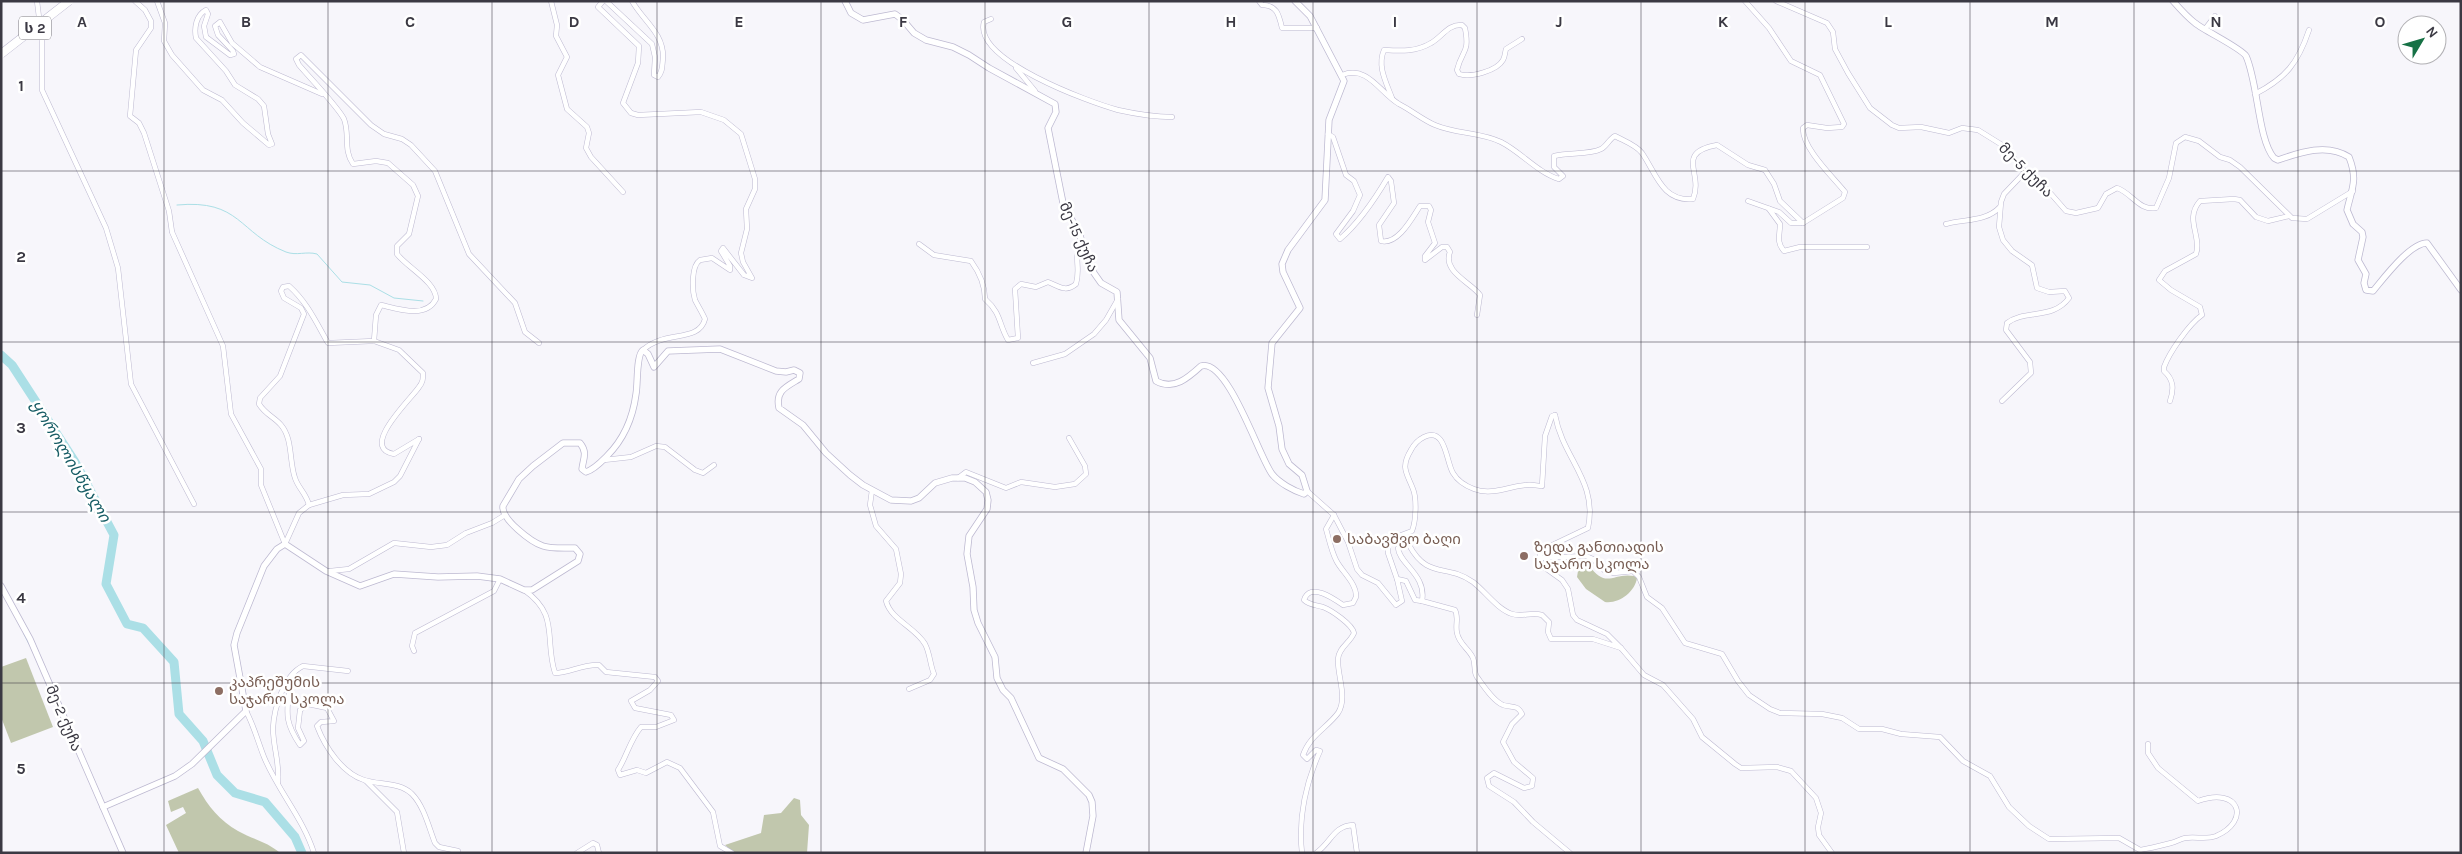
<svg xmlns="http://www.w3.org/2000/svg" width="2462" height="854" viewBox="0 0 2462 854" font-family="Karla,'Noto Sans Georgian',sans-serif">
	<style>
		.green { fill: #c1c7ad }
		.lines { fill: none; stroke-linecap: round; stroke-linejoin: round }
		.stream { stroke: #abdfe6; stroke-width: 1 }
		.river { stroke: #abdfe6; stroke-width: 9 }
		.minor-casing { stroke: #bdb9d1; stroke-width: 5.5 }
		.tertiary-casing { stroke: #bdb9d1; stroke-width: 7 }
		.minor { stroke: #fff; stroke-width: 4.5 }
		.tertiary { stroke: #fff; stroke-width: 5.5 }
		.trunk-bridge-casing { stroke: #bdb9d1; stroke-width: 9; stroke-linecap: butt }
		.trunk-bridge { stroke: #fff; stroke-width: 8 }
		.grid { fill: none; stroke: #3b3943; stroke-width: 1; stroke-opacity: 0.55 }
		.education-dot { fill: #8d6e63; stroke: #fff; stroke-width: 2 }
		.labels { text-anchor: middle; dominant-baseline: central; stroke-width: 5; stroke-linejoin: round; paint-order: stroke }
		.shield { fill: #fff; stroke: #76747b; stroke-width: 1 }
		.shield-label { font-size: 14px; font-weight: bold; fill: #3b3943 }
		.street-label { font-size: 15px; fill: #3b3943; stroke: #fff }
		.education-label { font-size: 15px; fill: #785e54; stroke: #fff; text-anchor: start }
		.water-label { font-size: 16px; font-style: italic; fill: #165c64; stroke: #fff }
		.grid-label { font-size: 16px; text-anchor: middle; font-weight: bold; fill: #3b3943; stroke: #fff; stroke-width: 5; stroke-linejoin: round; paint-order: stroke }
	</style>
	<rect width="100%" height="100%" fill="#f7f6fb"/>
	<g class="green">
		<path d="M1589,565C1606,590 1613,572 1634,576L1637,578C1635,592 1619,604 1605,602L1586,589L1577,577L1578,571Z"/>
		<path d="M26,658L53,727L11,743L1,717V667Z"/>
		<path d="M198,788C208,806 220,821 238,831C252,839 268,842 280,853H179L166,825L186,813L183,807L171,812L168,801Z"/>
		<path d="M794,798L800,800L801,815L809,825L807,853H734L725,845L761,833L764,815L781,813Z"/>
	</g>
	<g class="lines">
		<g class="stream">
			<path d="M177,205C241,199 238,233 286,252C297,256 306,251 317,254L342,282L370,285L394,298L423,301"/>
			<path d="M24,634L29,644"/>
		</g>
		<path class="river" d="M1,355L12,365L75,462L114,535L106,584L127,624L143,628L174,662L179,714L203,741L217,775L235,793L265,802L295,837L302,853"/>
		<defs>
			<g id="minor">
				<path d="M37,1L42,42V90L106,228L118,268L131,384L194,504"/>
				<path d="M135,1L145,10L151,21V28L136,50L130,116L139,123L144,133L169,211L172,232L223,346L231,414L261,469V485L285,544"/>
				<path d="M157,1L165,23L164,41L172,55L203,90L222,100L243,123L269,145L272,144L268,134L264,106L258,99L235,85L226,71L196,38C194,28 196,15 206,10L208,14L204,26L206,37L230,55L234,54L233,51L218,35L215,26L220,22L232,43L260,67L322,94"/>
				<path d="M551,1L557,25L556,36L567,57L558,75L567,109L587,127L589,133L586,148L591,157L623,192"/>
				<path d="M603,1L598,7L639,46L638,63L623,103L631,113L638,115L701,112L724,120L741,134L755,179V189L746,209L747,229L741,253L743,262L752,278L744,275L723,248L721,251L730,266V270L712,258L700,260C691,266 692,290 695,300C698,306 702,312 705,319C699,343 664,330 643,350"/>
				<path d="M606,1L652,44L655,57L654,75L658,77C663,71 662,66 663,58C664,33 643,21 632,1"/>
				<path d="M1259,1L1262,5C1277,5 1279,15 1282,28H1317"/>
				<path d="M1776,1L1827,23L1833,32L1835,49L1848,73L1870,108L1892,125L1899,128L1921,127L1949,133L1962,128L1978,130L2007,148L2021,168L2045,187L2066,211L2076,213L2098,208L2106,194L2117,188C2132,193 2139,211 2156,208L2169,178L2176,143L2185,137L2199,141L2220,157L2230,160L2240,167L2292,218L2307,219L2353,191"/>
				<path d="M991,19L984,22C973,60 1089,102 1118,110C1136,114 1153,117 1172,117"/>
				<path d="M2205,29L2215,16"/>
				<path d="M1016,68L1035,91"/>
				<path d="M1342,75C1368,65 1379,92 1399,104C1411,110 1423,120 1435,125C1456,134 1481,132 1501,142C1521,152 1538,173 1559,179L1563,176L1554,167V156C1569,152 1589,155 1601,149C1607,146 1609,139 1615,136C1624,141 1636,145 1642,153C1656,173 1662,202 1693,199C1704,173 1674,153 1717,145L1748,165L1765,170L1774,184L1780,201L1803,223L1843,198L1845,192C1833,177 1802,148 1803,128L1807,125L1827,128L1842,127L1844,124L1820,75L1791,61L1769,28L1745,1"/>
				<path d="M2255,94C2286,78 2298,63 2309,30"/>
				<path d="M1392,98C1386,82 1377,66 1384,50C1401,51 1416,52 1431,43C1442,37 1448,24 1462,25L1465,28C1470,54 1462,49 1457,70L1459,74C1470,78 1497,71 1503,60C1505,57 1505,52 1506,49L1522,39"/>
				<path d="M1328,134L1333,137L1346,175L1354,181L1360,195L1353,211L1336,234L1340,239C1360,222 1375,199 1388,177L1391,181L1394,203L1379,225L1381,241C1398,245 1412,218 1420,206H1429L1431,210L1428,222L1435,243L1425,256V260L1442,247H1447L1450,252C1442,272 1472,283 1480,295L1477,315"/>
				<path d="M1748,201L1779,212L1791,223H1803"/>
				<path d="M1769,209L1780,224C1780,235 1776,242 1784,251L1800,247H1867"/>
				<path d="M1946,224C1964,219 1986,222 2000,207"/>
				<path d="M919,244L934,255L971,261C979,272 985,285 985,299C1002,314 998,323 1008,340L1018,338L1015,289L1021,284L1036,287L1048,282C1059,286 1065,293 1076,284C1081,267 1073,260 1081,241"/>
				<path d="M374,341L376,315L381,305C398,309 426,319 436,299C436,282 408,268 397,254V246L409,234L418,196L413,185L388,163L376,161L353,164C343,150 350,134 344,119C338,107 310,78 299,65L296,59L301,55L371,125L384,134L402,139L411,145L435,171L469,254L515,303L525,332L539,343"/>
				<path d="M1033,363L1065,354L1094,334L1106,320L1118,299"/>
				<path d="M2002,401L2031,373L2030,362L2006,330L2007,323C2025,309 2053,320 2069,298L2065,291L2049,292L2037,288L2032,265L2012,251L2003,240L1999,227L2001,202L2004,194L2025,172"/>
				<path d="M2170,401C2174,389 2174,380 2164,371V367C2169,353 2189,324 2202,315L2200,307L2171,290L2159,280L2165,271L2196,254C2202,236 2184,219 2200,201L2234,199L2240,200L2256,217L2268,221L2289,216"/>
				<path d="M604,460L631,457L656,446L665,447L695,470L703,473L714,465"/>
				<path d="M958,478L966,472L1006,488L1021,482L1055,487L1075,484L1086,474L1085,466L1069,438"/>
				<path d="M872,490L870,505L876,526L896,549L901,574L900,583L886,601C891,620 915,627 925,644C930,653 930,665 934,674L930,680L909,689"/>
				<path d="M1307,491L1334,515L1348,542L1357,569L1362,575L1378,583L1396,605L1402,601L1397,579L1406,581L1415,600L1422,601C1427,575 1399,564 1398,548L1402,544L1409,545C1428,580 1446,563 1473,582C1485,591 1497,609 1512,614C1521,617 1532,612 1542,615L1549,622L1548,632L1551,639H1593L1621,648L1607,634L1577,620L1573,615L1568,589L1562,580L1541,565L1540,558L1586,556L1593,559L1604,570L1614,573L1633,571L1639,577L1647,597L1662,608L1685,643L1722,654L1738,681L1749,695L1770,709L1780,713L1822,714L1842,718L1859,729H1882L1901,734L1940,737L1963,761L1990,776L2009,807L2029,826L2049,839L2119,838L2140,850C2150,848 2161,846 2171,843C2176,842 2180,839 2185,838C2195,836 2206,840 2216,836C2251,821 2240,786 2198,801L2158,768L2148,753V744"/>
				<path d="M309,505C306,493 298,488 295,478C289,461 293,439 281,425C274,417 265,414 259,404L260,398L280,376L304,314L301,308L284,298L281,291L283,287L289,286C307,302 316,322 328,343L374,341L399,350L423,373C423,379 423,382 419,387C413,397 358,448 394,454L419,439"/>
				<path d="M285,544L299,513L309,505L343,495L369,494L394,482L400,476L419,439"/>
				<path d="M1540,558V552L1544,549L1588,528C1598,481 1563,459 1555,415"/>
				<path d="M330,571L349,569L394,543L431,547L447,545L466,533L492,523L505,515"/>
				<path d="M1397,579L1388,553V540L1412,531C1416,521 1417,499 1413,489C1407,473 1400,468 1411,450C1414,444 1418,440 1424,437C1446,426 1446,462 1453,473C1457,480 1466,486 1474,489C1492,496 1509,486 1527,485C1532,484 1537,486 1542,486L1545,436L1552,416L1555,415"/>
				<path d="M524,590C560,615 544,639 555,673C570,673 582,664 599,665L606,672L655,677L658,681L650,690L631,701L635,708L671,715L674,720L656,727H641C630,740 627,756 618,770L620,775L637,770L646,773L667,762L680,768L713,812L720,846L732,853"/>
				<path d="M1422,601L1455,610C1459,617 1455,625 1457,633C1459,644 1469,649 1473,658C1476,665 1473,671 1477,677C1483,685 1493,701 1503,705C1512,708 1517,704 1522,714L1512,724L1503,742L1514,762L1533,778L1532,786L1524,788L1494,773L1487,778L1489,786L1514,802L1533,822L1570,853"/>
				<path d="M1621,648L1644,675L1663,685L1693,719L1702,737L1735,764L1741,768L1777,767L1791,771L1816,798L1821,813L1818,827L1819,835L1832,853"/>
				<path d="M414,651L412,646L415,633L494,591L500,579"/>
				<path d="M285,687L289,692C286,715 286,724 300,745L304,741L298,728L300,710L308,704L327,708L334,721L321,722L317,726C325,747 342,773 364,780C380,785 400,782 412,794C424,806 429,828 435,843L439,847L458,851"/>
				<path d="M246,711C254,726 258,742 264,757C278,791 303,818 314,853"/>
				<path d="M366,781L397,812L404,853"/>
				<path d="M278,782C280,764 273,747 273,728C274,708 284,675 303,666L348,671"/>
				<path d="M577,853L593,843L597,845L599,853"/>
				<path d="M1302,853C1298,818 1306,783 1320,751L1316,750L1307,759L1303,755C1310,735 1327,728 1338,713C1348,698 1337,675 1338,659C1339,647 1350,643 1354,633C1352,624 1331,610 1323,607C1316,605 1309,605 1304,600C1310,582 1333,598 1343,605L1353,603L1356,597C1357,583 1341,571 1336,560C1331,550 1329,539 1326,529L1334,515"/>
				<path d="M1316,853C1331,843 1333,826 1353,825L1357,853"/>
			</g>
			<g id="tertiary">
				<path d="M845,1L851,13L863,20L895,14L903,20L914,33L926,40L953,47L969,55L989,68L1055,104L1056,112L1048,128L1064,208L1079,231L1086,259L1094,273L1101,283L1117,292L1119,320L1150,358L1156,381C1174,391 1189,377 1201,366C1228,358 1259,457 1272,474C1279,483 1294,491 1304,494L1307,491L1302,475L1289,464L1282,449L1279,426L1268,388L1272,343L1300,308L1283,272L1282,264L1288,250L1325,200L1329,120L1344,81L1310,16L1295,1"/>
				<path d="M2173,1C2180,9 2187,17 2195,23C2205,31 2241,48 2246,56C2258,82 2258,140 2274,158L2278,160C2301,152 2327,143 2349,157C2358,180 2352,188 2347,210L2353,224L2362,232L2363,237L2358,260L2366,274L2364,283L2366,290L2373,291C2384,278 2410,243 2427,243L2461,290"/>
				<path d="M1,586L30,639L123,853"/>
				<path d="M103,807L175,776L192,764L246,711L234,645L237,633L264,566L277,549L285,544L326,571L360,586L394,574L438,577L477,576L500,579L524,590H532L578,561L580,554L575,548C565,548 552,549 543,546C531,542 501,519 503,506L519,479L533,466L563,443H580C588,453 583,459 582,469L586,472C595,469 601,462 607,456C624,439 633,417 636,394C638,384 636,355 643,350L648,354L654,367L668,351L720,349L776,371L786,372L794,370L800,373L799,379C786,387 775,391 779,408L803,425L826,453L850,475L863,485L891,500L911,501L919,498L935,483L952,478H965L975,482L986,492L988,500L987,509L969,536L967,554L973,587L974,610L978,623L995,657L997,678L1003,690L1011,698L1039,758L1063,769L1089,795L1092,802L1093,816L1086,853"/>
			</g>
		</defs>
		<use href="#minor" class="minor-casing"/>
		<use href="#tertiary" class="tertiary-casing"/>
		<use href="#minor" class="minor"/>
		<use href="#tertiary" class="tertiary"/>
		<defs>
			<path id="trunk-bridge" d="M1,54L69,1"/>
		</defs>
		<use href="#trunk-bridge" class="trunk-bridge-casing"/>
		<use href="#trunk-bridge" class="trunk-bridge"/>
	</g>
	<path class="grid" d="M164,1V853M328,1V853M492,1V853M657,1V853M821,1V853M985,1V853M1149,1V853M1313,1V853M1477,1V853M1641,1V853M1805,1V853M1970,1V853M2134,1V853M2298,1V853M1,171H2461M1,342H2461M1,512H2461M1,683H2461"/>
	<g class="education-dot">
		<circle cx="1337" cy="539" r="5"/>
		<circle cx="1524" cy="556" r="5"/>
		<circle cx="219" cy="691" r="5"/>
	</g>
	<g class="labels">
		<rect class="shield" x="19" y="16.5" width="32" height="23" rx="4"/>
		<g class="shield-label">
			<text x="35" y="28">ს 2</text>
		</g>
		<g class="street-label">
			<text transform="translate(2026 170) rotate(45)">მე-5 ქუჩა</text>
			<text transform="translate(1079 237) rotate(66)">მე-15 ქუჩა</text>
			<text transform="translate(64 718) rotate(67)">მე-2 ქუჩა</text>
		</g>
		<g class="education-label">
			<text x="1347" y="539">საბავშვო ბაღი</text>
			<text x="1534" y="547">ზედა განთიადის<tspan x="1534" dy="17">საჯარო სკოლა</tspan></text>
			<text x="229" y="682">კაპრეშუმის<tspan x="229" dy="17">საჯარო სკოლა</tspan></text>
		</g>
		<g class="water-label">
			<text transform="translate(71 461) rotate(59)">ყოროლისწყალი</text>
		</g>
	</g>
	<g class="grid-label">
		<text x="82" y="27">A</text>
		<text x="246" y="27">B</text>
		<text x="410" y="27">C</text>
		<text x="574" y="27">D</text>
		<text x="739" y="27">E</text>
		<text x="903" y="27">F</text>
		<text x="1067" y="27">G</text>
		<text x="1231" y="27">H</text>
		<text x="1395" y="27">I</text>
		<text x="1559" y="27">J</text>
		<text x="1723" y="27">K</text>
		<text x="1888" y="27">L</text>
		<text x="2052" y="27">M</text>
		<text x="2216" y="27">N</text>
		<text x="2380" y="27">O</text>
		<text x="21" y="91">1</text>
		<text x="21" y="262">2</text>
		<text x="21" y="433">3</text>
		<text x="21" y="603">4</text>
		<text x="21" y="774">5</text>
	</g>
	<rect width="2462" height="854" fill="none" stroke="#3b3943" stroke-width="5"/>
	<g transform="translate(2422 40) rotate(52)"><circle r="24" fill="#ffffff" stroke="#b1b0b4"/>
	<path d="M0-4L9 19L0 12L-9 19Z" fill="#167145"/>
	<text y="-8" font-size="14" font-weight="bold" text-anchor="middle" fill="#3b3943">N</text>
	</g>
</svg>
